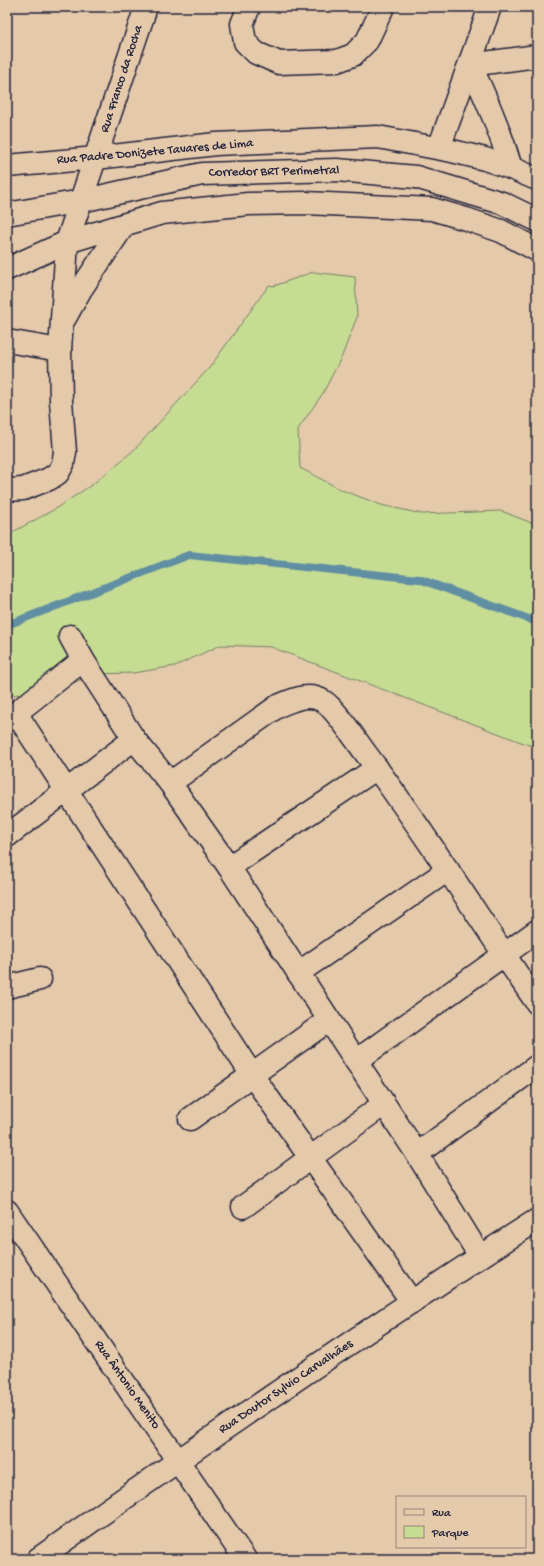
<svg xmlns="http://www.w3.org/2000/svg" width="544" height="1566" viewBox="0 0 544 1566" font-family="'Gochi Hand',sans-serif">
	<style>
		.green { fill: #c6dc92; stroke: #747f66 }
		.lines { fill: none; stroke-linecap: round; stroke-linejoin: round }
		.stream { stroke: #608fa3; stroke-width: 8 }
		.minor-casing { stroke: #22223b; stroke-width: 25 }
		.minor { stroke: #e4c9ab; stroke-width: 22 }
		.labels { text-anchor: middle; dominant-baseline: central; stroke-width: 4; stroke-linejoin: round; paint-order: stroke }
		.street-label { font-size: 13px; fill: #22223b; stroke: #e4c9ab }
	</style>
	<rect width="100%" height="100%" fill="#e4c9ab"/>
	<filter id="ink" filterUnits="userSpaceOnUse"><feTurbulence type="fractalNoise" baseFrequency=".025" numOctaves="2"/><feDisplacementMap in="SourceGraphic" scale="8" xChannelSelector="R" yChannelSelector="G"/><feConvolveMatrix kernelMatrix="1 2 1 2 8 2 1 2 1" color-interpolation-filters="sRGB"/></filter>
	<g filter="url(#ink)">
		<path class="green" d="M313,272L355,277L357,317L342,356L323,393L298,429L300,468L342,490L381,505L422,514L501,511L537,525V746L529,745L271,647L221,645L175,666L133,673L93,674L53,692L7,695V540L13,532L55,509L93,484L134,450L210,367L269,285L274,286Z"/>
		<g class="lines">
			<path class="stream" d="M7,625L189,555L419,579L537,622"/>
			<defs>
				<g id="minor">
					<path d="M249,7L242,24L245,42L256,53L279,63L337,61L353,55L367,41L383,7"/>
					<path d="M470,65C488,101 500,130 511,168"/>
					<path d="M470,65L537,56"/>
					<path d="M439,148L490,7"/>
					<path d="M7,166L96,158L216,144L378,137L452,151L485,159L511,168L537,179"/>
					<path d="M7,214L81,201L202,174L337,170L416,177L502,203L537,220"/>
					<path d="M7,269L67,242L162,213L248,204L306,203L432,209L466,219L501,231L537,250"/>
					<path d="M65,318L81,289L124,225"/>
					<path d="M7,341L60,350"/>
					<path d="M7,490L23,489L49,479L58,473L63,464L65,452L61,401L60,350L67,242L146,7"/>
					<path d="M70,636L83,660L134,739L170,783L229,867L417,1154L480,1256"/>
					<path d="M16,713L252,1075L412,1302"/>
					<path d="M7,720L83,660"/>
					<path d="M170,783L278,706C293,700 308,692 323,701C336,709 357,742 367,755C427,835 480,920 537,1003"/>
					<path d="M7,836L134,739"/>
					<path d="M229,867L377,768"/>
					<path d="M298,973L448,870"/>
					<path d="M7,987L40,979"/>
					<path d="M356,1061L537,931"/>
					<path d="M190,1119L329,1020"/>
					<path d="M417,1154L537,1066"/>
					<path d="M243,1207L384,1104"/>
					<path d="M7,1211L245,1559"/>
					<path d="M38,1559C202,1443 368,1328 537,1220"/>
				</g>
			</defs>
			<use href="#minor" class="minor-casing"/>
			<use href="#minor" class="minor"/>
		</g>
	</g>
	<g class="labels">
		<g class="street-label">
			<text transform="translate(122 79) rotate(-72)">Rua Franco da Rocha</text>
			<text transform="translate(155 152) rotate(-5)">Rua Padre Donizete Tavares de Lima</text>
			<text transform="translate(274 172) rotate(-1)">Corredor BRT Perimetral</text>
			<text transform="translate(127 1385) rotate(55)">Rua Ântonio Menito</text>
			<text transform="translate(286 1387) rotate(-34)">Rua Doutor Sylvio Carvalhães</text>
		</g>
	</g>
	<rect width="544" height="1566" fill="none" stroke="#e4c9ab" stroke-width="24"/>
	<rect x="12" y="12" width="520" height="1542" fill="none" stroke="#22223b" stroke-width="1.5" filter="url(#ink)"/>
	<rect x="396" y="1496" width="130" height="52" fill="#e4c9ab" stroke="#96867e"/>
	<rect x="404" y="1509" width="20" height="6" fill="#e4c9ab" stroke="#96867e"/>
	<text x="432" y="1516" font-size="12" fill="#22223b">Rua</text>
	<rect x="404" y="1526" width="20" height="12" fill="#c6dc92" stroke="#96867e"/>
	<text x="432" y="1536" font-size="12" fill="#22223b">Parque</text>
</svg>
